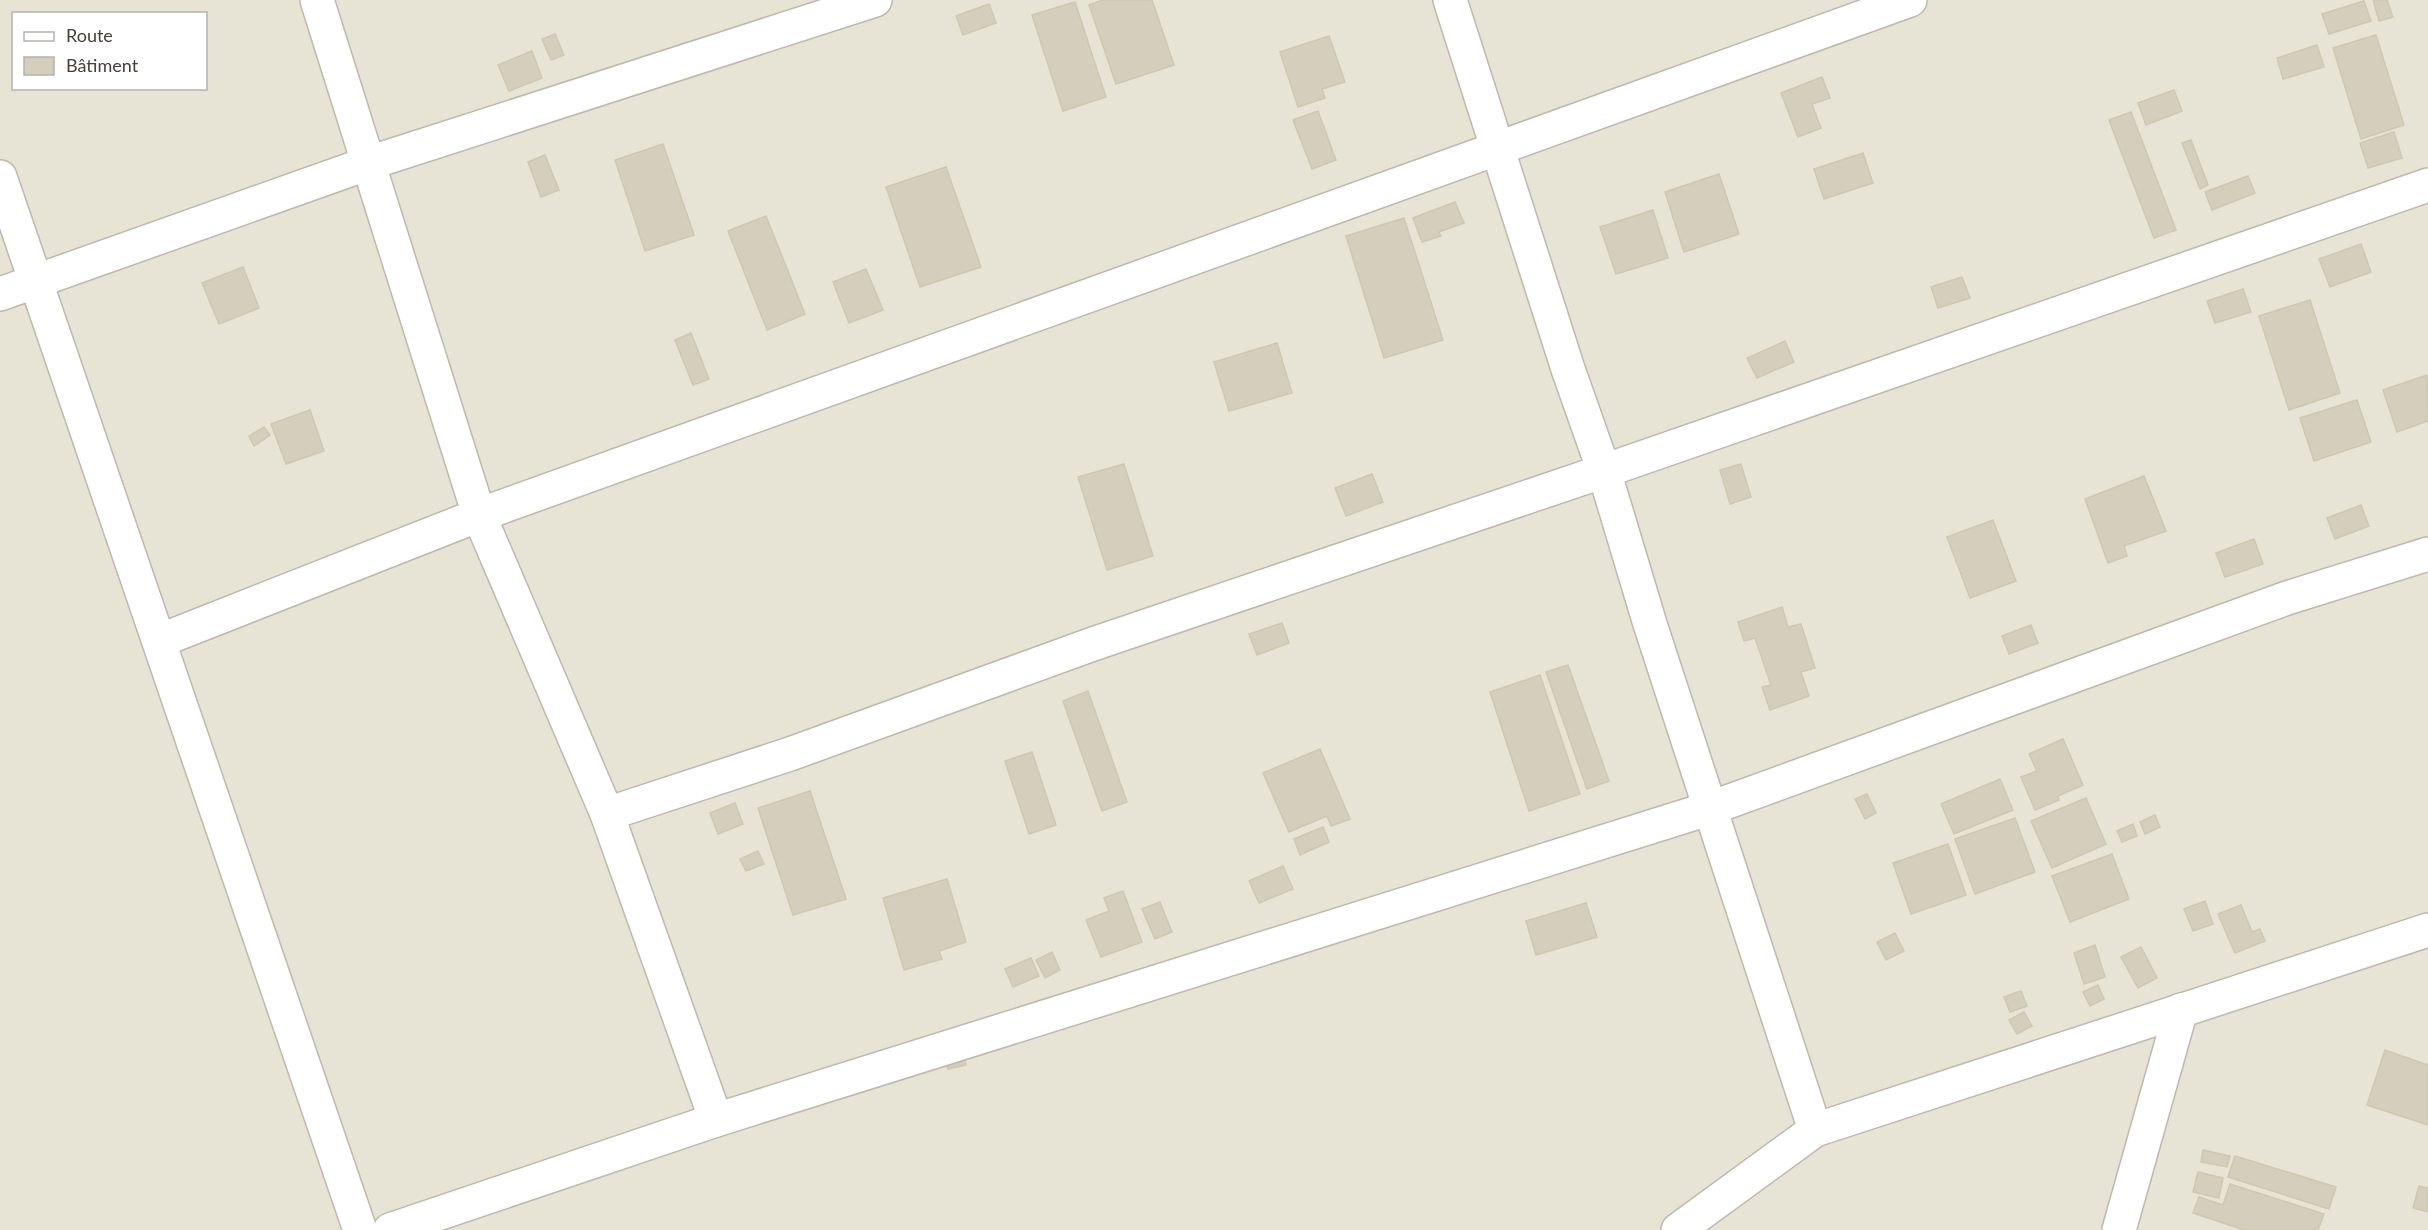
<svg xmlns="http://www.w3.org/2000/svg" width="2428" height="1230" viewBox="0 0 2428 1230" font-family="Lato,sans-serif">
	<style>
		.residential { fill: #e7e3d5; fill-rule: evenodd }
		.building { fill: #d4cebc; stroke: #cfc7b0; stroke-width: 1.5 }
		.lines { fill: none; stroke-linecap: round; stroke-linejoin: round }
		.minor-casing { stroke: #beb9aa; stroke-width: 36 }
		.minor { stroke: #fff; stroke-width: 33 }
	</style>
	<rect width="100%" height="100%" fill="#f3f1e7"/>
	<path class="residential" d="M0,0H2428V1230H0ZM14,14H206V88H14Z"/>
	<g class="building">
		<path d="M1103,0H1152L1174,65L1116,84L1089,5Z"/>
		<path d="M2373,0H2387L2393,17L2379,21Z"/>
		<path d="M2364,1L2371,21L2329,34L2322,14Z"/>
		<path d="M1075,2L1106,97L1063,111L1032,15Z"/>
		<path d="M989,4L996,23L963,35L956,16Z"/>
		<path d="M555,34L564,55L551,60L542,39Z"/>
		<path d="M2376,35L2404,125L2361,139L2333,48Z"/>
		<path d="M1329,36L1345,82L1322,89L1325,98L1298,107L1280,52Z"/>
		<path d="M2317,45L2324,67L2283,79L2277,58Z"/>
		<path d="M532,51L542,78L509,91L498,65Z"/>
		<path d="M1822,77L1830,98L1812,104L1821,128L1798,137L1781,93Z"/>
		<path d="M2174,90L2182,111L2146,125L2138,103Z"/>
		<path d="M1318,111L1336,160L1312,169L1293,120Z"/>
		<path d="M2131,112L2176,230L2154,238L2109,120Z"/>
		<path d="M2394,132L2402,158L2368,168L2360,143Z"/>
		<path d="M2191,140L2208,185L2200,189L2182,143Z"/>
		<path d="M663,144L694,235L645,251L615,160Z"/>
		<path d="M1863,153L1873,183L1824,199L1814,169Z"/>
		<path d="M545,155L559,190L541,197L528,162Z"/>
		<path d="M946,167L981,267L920,287L886,187Z"/>
		<path d="M1719,174L1739,234L1684,252L1665,192Z"/>
		<path d="M2248,176L2255,193L2212,210L2205,192Z"/>
		<path d="M1455,202L1464,223L1439,232L1441,236L1422,242L1413,218Z"/>
		<path d="M1653,210L1668,258L1616,274L1600,227Z"/>
		<path d="M766,216L805,314L767,330L728,231Z"/>
		<path d="M1404,218L1443,340L1384,358L1346,236Z"/>
		<path d="M2361,244L2371,272L2330,287L2319,259Z"/>
		<path d="M243,267L259,308L219,324L202,283Z"/>
		<path d="M866,269L883,310L849,323L833,282Z"/>
		<path d="M1962,277L1970,298L1938,308L1931,287Z"/>
		<path d="M2243,289L2251,312L2215,323L2207,301Z"/>
		<path d="M2310,300L2340,393L2289,410L2259,316Z"/>
		<path d="M691,333L709,379L693,385L675,340Z"/>
		<path d="M1785,341L1794,362L1757,378L1747,358Z"/>
		<path d="M1277,343L1292,393L1229,411L1214,362Z"/>
		<path d="M2427,375L2428,421L2397,432L2383,390Z"/>
		<path d="M2357,400L2371,442L2314,461L2300,418Z"/>
		<path d="M310,410L324,451L286,464L271,424Z"/>
		<path d="M264,427L270,435L254,446L249,436Z"/>
		<path d="M1124,464L1153,556L1107,570L1078,477Z"/>
		<path d="M1741,464L1751,497L1730,504L1720,470Z"/>
		<path d="M1372,474L1383,502L1346,516L1335,488Z"/>
		<path d="M2144,476L2166,531L2124,546L2127,556L2108,563L2085,499Z"/>
		<path d="M2361,505L2369,526L2335,539L2327,518Z"/>
		<path d="M1993,520L2016,581L1970,598L1947,537Z"/>
		<path d="M2254,539L2263,564L2225,577L2216,553Z"/>
		<path d="M1782,607L1788,627L1801,624L1815,668L1801,672L1809,696L1770,710L1762,687L1771,685L1755,638L1744,641L1738,622Z"/>
		<path d="M1282,623L1289,643L1257,655L1249,634Z"/>
		<path d="M2031,625L2038,643L2009,654L2002,636Z"/>
		<path d="M1568,665L1609,781L1587,789L1546,672Z"/>
		<path d="M1540,675L1580,794L1529,811L1490,692Z"/>
		<path d="M1088,691L1127,802L1102,811L1063,701Z"/>
		<path d="M2063,739L2083,785L2058,796L2059,800L2035,810L2021,777L2037,771L2029,754Z"/>
		<path d="M1320,749L1350,819L1331,826L1327,816L1289,832L1263,773Z"/>
		<path d="M1032,752L1056,825L1029,834L1005,761Z"/>
		<path d="M2000,779L2013,810L1954,834L1941,804Z"/>
		<path d="M810,791L846,899L793,915L758,808Z"/>
		<path d="M1867,794L1876,813L1865,819L1855,799Z"/>
		<path d="M2086,798L2106,844L2052,868L2031,821Z"/>
		<path d="M735,803L743,824L718,834L710,813Z"/>
		<path d="M2155,815L2160,827L2145,834L2140,822Z"/>
		<path d="M2015,818L2035,872L1975,894L1955,839Z"/>
		<path d="M2133,824L2137,836L2122,842L2117,831Z"/>
		<path d="M1323,827L1329,842L1300,855L1294,839Z"/>
		<path d="M1948,844L1966,895L1911,914L1893,863Z"/>
		<path d="M758,851L764,864L746,871L740,859Z"/>
		<path d="M2112,854L2129,899L2070,922L2052,876Z"/>
		<path d="M1283,866L1293,889L1259,903L1249,881Z"/>
		<path d="M947,879L966,942L939,951L942,959L904,970L883,898Z"/>
		<path d="M1123,891L1142,942L1101,957L1086,920L1109,911L1104,898Z"/>
		<path d="M2205,901L2213,924L2193,931L2184,909Z"/>
		<path d="M1160,902L1172,932L1155,939L1142,909Z"/>
		<path d="M1586,903L1597,937L1536,955L1526,921Z"/>
		<path d="M2241,905L2252,932L2260,929L2265,941L2235,953L2218,914Z"/>
		<path d="M1895,933L1904,951L1886,960L1877,942Z"/>
		<path d="M2095,945L2105,977L2084,984L2074,953Z"/>
		<path d="M2141,947L2157,978L2138,988L2121,957Z"/>
		<path d="M1052,952L1060,970L1045,978L1036,960Z"/>
		<path d="M1031,958L1039,976L1013,987L1005,969Z"/>
		<path d="M2098,985L2104,999L2090,1006L2083,992Z"/>
		<path d="M2021,991L2027,1006L2010,1012L2004,997Z"/>
		<path d="M2024,1012L2032,1026L2017,1034L2009,1020Z"/>
		<path d="M2385,1050L2428,1065V1125L2367,1105Z"/>
		<path d="M964,1055L966,1065L948,1069L946,1060Z"/>
		<path d="M2203,1150L2230,1156L2227,1167L2201,1162Z"/>
		<path d="M2235,1156L2336,1187L2329,1209L2228,1177Z"/>
		<path d="M2198,1172L2223,1178L2219,1198L2193,1192Z"/>
		<path d="M2230,1184L2324,1214L2318,1230H2244L2193,1213L2199,1197L2223,1205Z"/>
		<path d="M2419,1186L2428,1188V1212L2413,1208Z"/>
	</g>
	<g class="lines">
		<defs>
			<g id="minor">
				<path d="M317,0L479,515L607,814L716,1120"/>
				<path d="M1450,0L1568,369L1604,471L1650,624L1815,1130"/>
				<path d="M0,177L360,1230"/>
				<path d="M0,294L369,163L875,0"/>
				<path d="M159,641L479,515L1910,0"/>
				<path d="M607,814L790,754L1093,644L1604,471L2428,185"/>
				<path d="M390,1230L716,1120L1711,808L2287,598L2428,554"/>
				<path d="M1678,1230L1815,1130L2428,930"/>
				<path d="M2119,1230L2181,1010"/>
			</g>
		</defs>
		<use href="#minor" class="minor-casing"/>
		<use href="#minor" class="minor"/>
	</g>
	<rect x="12" y="12" width="195" height="78" fill="#ffffff" stroke="#b5b3af" stroke-width="1.5"/>
	<rect x="24" y="32" width="30" height="9" fill="#ffffff" stroke="#b5b3af" stroke-width="1.5"/>
	<text x="66" y="42" font-size="18" fill="#464136">Route</text>
	<rect x="24" y="57" width="30" height="18" fill="#d4cebc" stroke="#b5b3af" stroke-width="1.5"/>
	<text x="66" y="72" font-size="18" fill="#464136">Bâtiment</text>
</svg>
